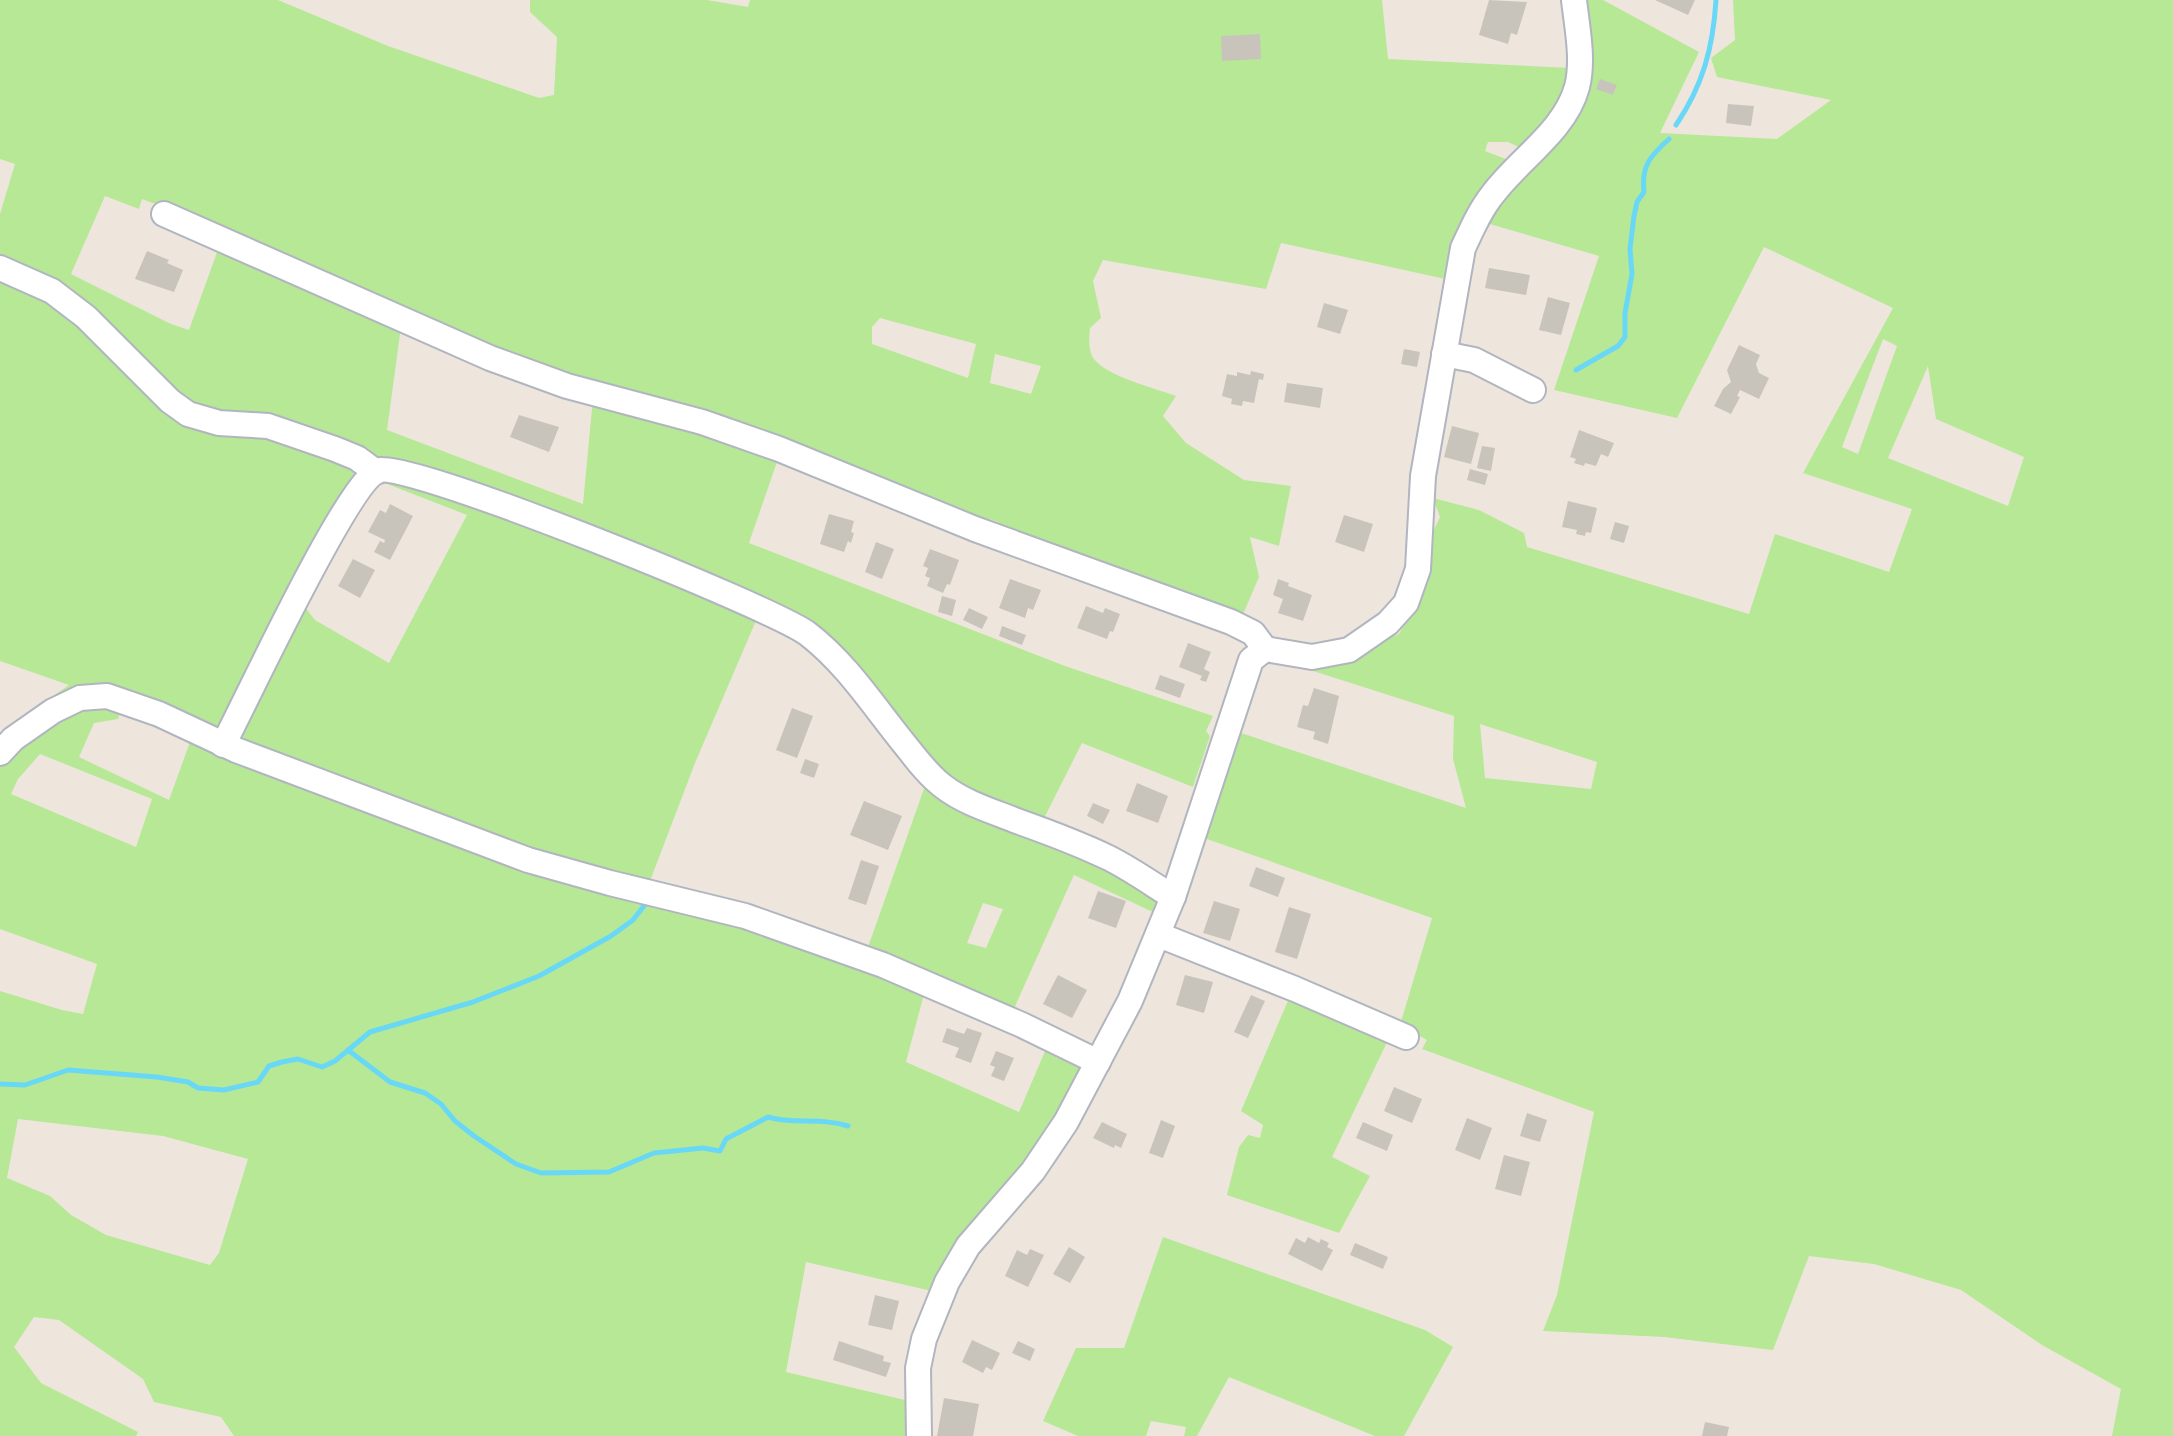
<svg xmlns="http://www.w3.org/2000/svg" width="2173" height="1436" viewBox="0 0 2173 1436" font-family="'Space Grotesk',sans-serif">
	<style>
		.green { fill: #b6e896; fill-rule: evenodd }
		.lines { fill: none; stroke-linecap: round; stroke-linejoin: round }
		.stream { stroke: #69d8f7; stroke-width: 5 }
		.building { fill: #c9c4bb }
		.minor-casing { stroke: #b1b5c0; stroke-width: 28 }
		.minor { stroke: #fff; stroke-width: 24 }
	</style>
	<rect width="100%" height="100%" fill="#eee6dd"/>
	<g class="green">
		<path d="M0,0H278L388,46L539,98L554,95L557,37L530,12V0H707L748,7L750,0H1382L1388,59L1571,68L1569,93L1523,149L1508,142H1488L1485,151L1511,161L1450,280L1281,243L1266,289L1103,260L1093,281L1101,318L1090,328C1089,338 1088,351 1094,359C1108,377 1155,388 1176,396L1163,416L1186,443L1244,480L1291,486L1279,546L1250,537L1259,577L1241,619L1003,527C997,518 986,519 976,518L571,381L158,205L142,199L139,209L105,196L71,274L171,324L189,330L220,244L401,327L387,430L583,504L593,398L779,456L749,543L1065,666L1213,716L1206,731L1210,736L1193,787L1082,743L1040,826L948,785L830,644L376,466L218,732L112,690L0,744V735L5,730L69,685L0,661V214L15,164L0,159ZM880,318L976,344L968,378L872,344V327ZM995,354L1041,366L1031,394L990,383Z"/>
		<path d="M1582,0H1603L1699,52L1660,133L1777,139L1831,100L1717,77L1711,58L1735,40L1733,0H2173V1436H2112L2121,1389L2042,1345L1961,1290L1874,1264L1809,1256L1773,1350L1664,1337L1543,1331L1557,1295L1594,1112L1422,1049L1427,1040L1400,1025L1432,918L1204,838L1238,732L1466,808L1453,759L1454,716L1307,669L1358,654L1371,644L1399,634L1429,579L1433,532L1440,517L1433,498L1479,510L1524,533L1527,547L1749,614L1775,534L1889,572L1912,509L1803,473L1893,308L1764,247L1677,418L1554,390L1599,256L1483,222L1581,102ZM1883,339L1897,346L1858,454L1842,447ZM1928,366L1936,419L2024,457L2008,506L1888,458ZM1480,724L1597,762L1591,789L1485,778Z"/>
		<path d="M386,476L484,507L758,616L695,763L650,881L580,867L237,739L305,607L315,620L389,663L467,515L377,480Z"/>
		<path d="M100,701L120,713L118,719L94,723L79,757L169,800L190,742L711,915L925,990L906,1062L1019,1112L1049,1042L1057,1046L1056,1058L1076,1060L1082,1069L1045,1137L936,1292L806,1262L786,1372L909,1401L911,1436H234L221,1417L154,1402L143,1379L59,1320L34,1317L14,1347L41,1383L138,1432L136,1436H0V991L62,1010L83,1014L97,964L0,929V765L38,727ZM40,754L152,799L136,847L11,794L18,779ZM18,1119L163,1136L248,1159L219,1253L210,1265L106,1235L71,1215L50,1196L7,1178Z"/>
		<path d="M926,783L1095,860L1157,898L1155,913L1074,875L1012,1013L867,950ZM983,903L1003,909L986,948L967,943Z"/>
		<path d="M1290,996L1389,1038L1332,1157L1370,1176L1339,1233L1227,1195L1239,1147L1248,1135L1260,1138L1263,1125L1241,1111Z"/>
		<path d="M1163,1237L1425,1330L1453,1347L1404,1436H1375L1229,1377L1197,1436H1184L1186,1427L1151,1421L1146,1436H1078L1043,1421L1076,1348H1124Z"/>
	</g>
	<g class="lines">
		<g class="stream">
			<path d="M1676,125C1703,85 1713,48 1716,0"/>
			<path d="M1576,370L1618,346L1625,337V313L1632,274L1630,249L1634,216L1637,202L1644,192C1641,166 1650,156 1669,139"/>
			<path d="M348,1050L390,1082L425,1093L441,1104L455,1121L474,1136L516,1164L541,1173L609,1172L654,1153L703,1148L720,1151L726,1139L768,1117C795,1125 819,1117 848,1126"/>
			<path d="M0,1084L25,1085L68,1070L157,1077L188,1082L198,1088L224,1090L258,1082L269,1066L282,1062L298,1059L322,1067L335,1061L370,1032L473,1002L539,976L611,936L633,920L647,902"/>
		</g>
	</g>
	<g class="building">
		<path d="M1489,0L1527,2L1517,35L1511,33L1508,44L1479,35Z"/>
		<path d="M1655,0H1695L1688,15Z"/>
		<path d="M1260,34L1261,59L1222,61L1221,36Z"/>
		<path d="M1600,79L1617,85L1613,95L1596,89Z"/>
		<path d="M1728,104L1754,106L1751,126L1726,123Z"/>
		<path d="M147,251L169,260L167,263L183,270L174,292L135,279Z"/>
		<path d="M1489,268L1530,275L1526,295L1485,288Z"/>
		<path d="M1548,297L1570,303L1561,335L1539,330Z"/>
		<path d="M1324,303L1348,310L1340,334L1317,327Z"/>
		<path d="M1739,345L1760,355L1756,364L1759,373L1769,378L1759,399L1740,390L1737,396L1740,397L1731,414L1714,406L1723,389L1731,382L1727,370Z"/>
		<path d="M1404,349L1420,352L1417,367L1401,364Z"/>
		<path d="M1251,371L1264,374L1263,380L1259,379L1254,403L1243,401L1242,406L1231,404L1232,399L1222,396L1227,374L1237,376V372L1250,375Z"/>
		<path d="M1287,383L1323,388L1320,408L1284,402Z"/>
		<path d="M519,415L559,427L549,452L510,437Z"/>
		<path d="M1452,426L1479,433L1471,464L1444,457Z"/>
		<path d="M1579,430L1614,443L1608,457L1601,454L1596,466L1585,463L1584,466L1574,463L1576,459L1570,457Z"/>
		<path d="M1482,446L1495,448L1491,471L1477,468Z"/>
		<path d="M1470,469L1488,474L1485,485L1467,480Z"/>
		<path d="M1568,501L1597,508L1591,533L1586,532L1585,536L1576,534L1577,530L1562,527Z"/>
		<path d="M390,504L413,516L390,560L374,552L380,541L384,543L385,540L368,532L380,510L386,513Z"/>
		<path d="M829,514L854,521L851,532L854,533L851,543L848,541L844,552L820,544Z"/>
		<path d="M1344,515L1373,524L1364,552L1335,542Z"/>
		<path d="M1615,522L1629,526L1624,543L1610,539Z"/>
		<path d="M876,542L894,549L882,579L865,572Z"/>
		<path d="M930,549L959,560L950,585L947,584L943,593L927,586L930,578L925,576L928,568L923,566Z"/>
		<path d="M353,559L375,570L360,598L338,586Z"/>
		<path d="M1010,579L1041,590L1033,610L1028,608L1025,618L999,608Z"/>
		<path d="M1278,579L1289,583L1288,586L1312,595L1303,621L1278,613L1283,599L1273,595Z"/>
		<path d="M942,596L956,600L952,616L938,612Z"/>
		<path d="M1086,606L1103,613L1105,608L1120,614L1113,632L1110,631L1107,639L1077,628Z"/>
		<path d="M969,608L988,617L982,629L963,620Z"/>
		<path d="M1002,626L1026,635L1022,645L999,636Z"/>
		<path d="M1188,643L1211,652L1204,669L1210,672L1206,682L1200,680L1202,676L1179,667Z"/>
		<path d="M1160,675L1185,684L1180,698L1155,689Z"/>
		<path d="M1314,688L1339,696L1328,744L1313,739L1315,732L1297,727L1303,705L1308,706Z"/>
		<path d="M792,708L813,716L797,758L776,750Z"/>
		<path d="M805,759L819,764L814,778L800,773Z"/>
		<path d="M1137,783L1168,796L1158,823L1126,811Z"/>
		<path d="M864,801L902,816L888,850L850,835Z"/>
		<path d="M1093,803L1110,810L1103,824L1087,816Z"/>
		<path d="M861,860L879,866L866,905L848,899Z"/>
		<path d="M1256,867L1285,878L1278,897L1249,886Z"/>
		<path d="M1098,891L1126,901L1116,928L1088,918Z"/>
		<path d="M1214,901L1240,909L1230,941L1203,933Z"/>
		<path d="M1289,907L1311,914L1297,959L1275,952Z"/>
		<path d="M1058,975L1087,990L1072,1018L1043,1004Z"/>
		<path d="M1185,975L1213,982L1204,1013L1176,1005Z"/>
		<path d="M1251,995L1265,1001L1248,1038L1234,1032Z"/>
		<path d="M947,1028L964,1034L967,1028L982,1033L971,1063L955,1057L959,1048L942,1042Z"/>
		<path d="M996,1051L1014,1058L1004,1081L991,1076L995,1067L990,1065Z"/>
		<path d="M1394,1087L1422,1099L1412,1123L1384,1111Z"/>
		<path d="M1527,1113L1547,1120L1540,1142L1520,1136Z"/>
		<path d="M1467,1118L1492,1128L1480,1160L1455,1150Z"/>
		<path d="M1161,1120L1175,1126L1163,1158L1149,1153Z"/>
		<path d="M1102,1122L1127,1134L1121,1148L1115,1145L1114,1148L1093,1138Z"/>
		<path d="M1363,1122L1393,1135L1387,1151L1356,1138Z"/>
		<path d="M1504,1155L1530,1162L1521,1196L1495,1189Z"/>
		<path d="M1308,1237L1319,1243L1321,1239L1329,1243L1327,1247L1333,1250L1322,1271L1288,1254L1296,1238L1305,1243Z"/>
		<path d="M1355,1243L1388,1257L1383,1269L1350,1255Z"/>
		<path d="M1069,1247L1085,1257L1070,1283L1053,1274Z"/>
		<path d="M1030,1249L1044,1255L1028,1287L1005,1276L1017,1250L1027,1255Z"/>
		<path d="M875,1295L899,1301L892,1330L868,1325Z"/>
		<path d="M972,1340L1000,1353L992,1370L986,1367L983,1373L962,1362Z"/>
		<path d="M839,1341L884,1356L883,1361L891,1363L886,1377L833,1360Z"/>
		<path d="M1018,1341L1035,1349L1030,1361L1012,1353Z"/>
		<path d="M944,1398L979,1404L973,1436H937Z"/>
		<path d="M1705,1422L1729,1427L1727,1436H1702Z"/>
	</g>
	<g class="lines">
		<defs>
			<g id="minor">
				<path d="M164,214L490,358L567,386L702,422L779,449L975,529L1231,622L1253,633L1265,649"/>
				<path d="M0,268L52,291L86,317L170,401L188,414L219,423L268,426L335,449L357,458L376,472"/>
				<path d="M1444,354L1474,360L1533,390"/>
				<path d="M223,745C246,702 347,482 379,470C407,460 772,607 808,634C848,665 874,707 906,746C917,760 929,776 944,787C965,803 992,811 1017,821C1048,832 1080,844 1109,858C1131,869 1152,884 1173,897"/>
				<path d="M0,753L13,739L53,711L80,698L107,696L159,714L236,750L528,860L610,883L745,916L883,965L1022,1025L1098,1062"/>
				<path d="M1159,935L1295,989L1406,1037"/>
				<path d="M919,1436L918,1368L924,1339L947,1282L968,1246L1033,1171L1066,1122L1130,1001L1173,897L1251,660L1265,649L1312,657L1349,650L1388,623L1406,603L1418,569L1423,476L1463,248C1472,229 1480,210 1493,194C1519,159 1565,131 1577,87C1584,60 1577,27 1574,0"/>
			</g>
		</defs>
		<use href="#minor" class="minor-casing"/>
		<use href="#minor" class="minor"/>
	</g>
</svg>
